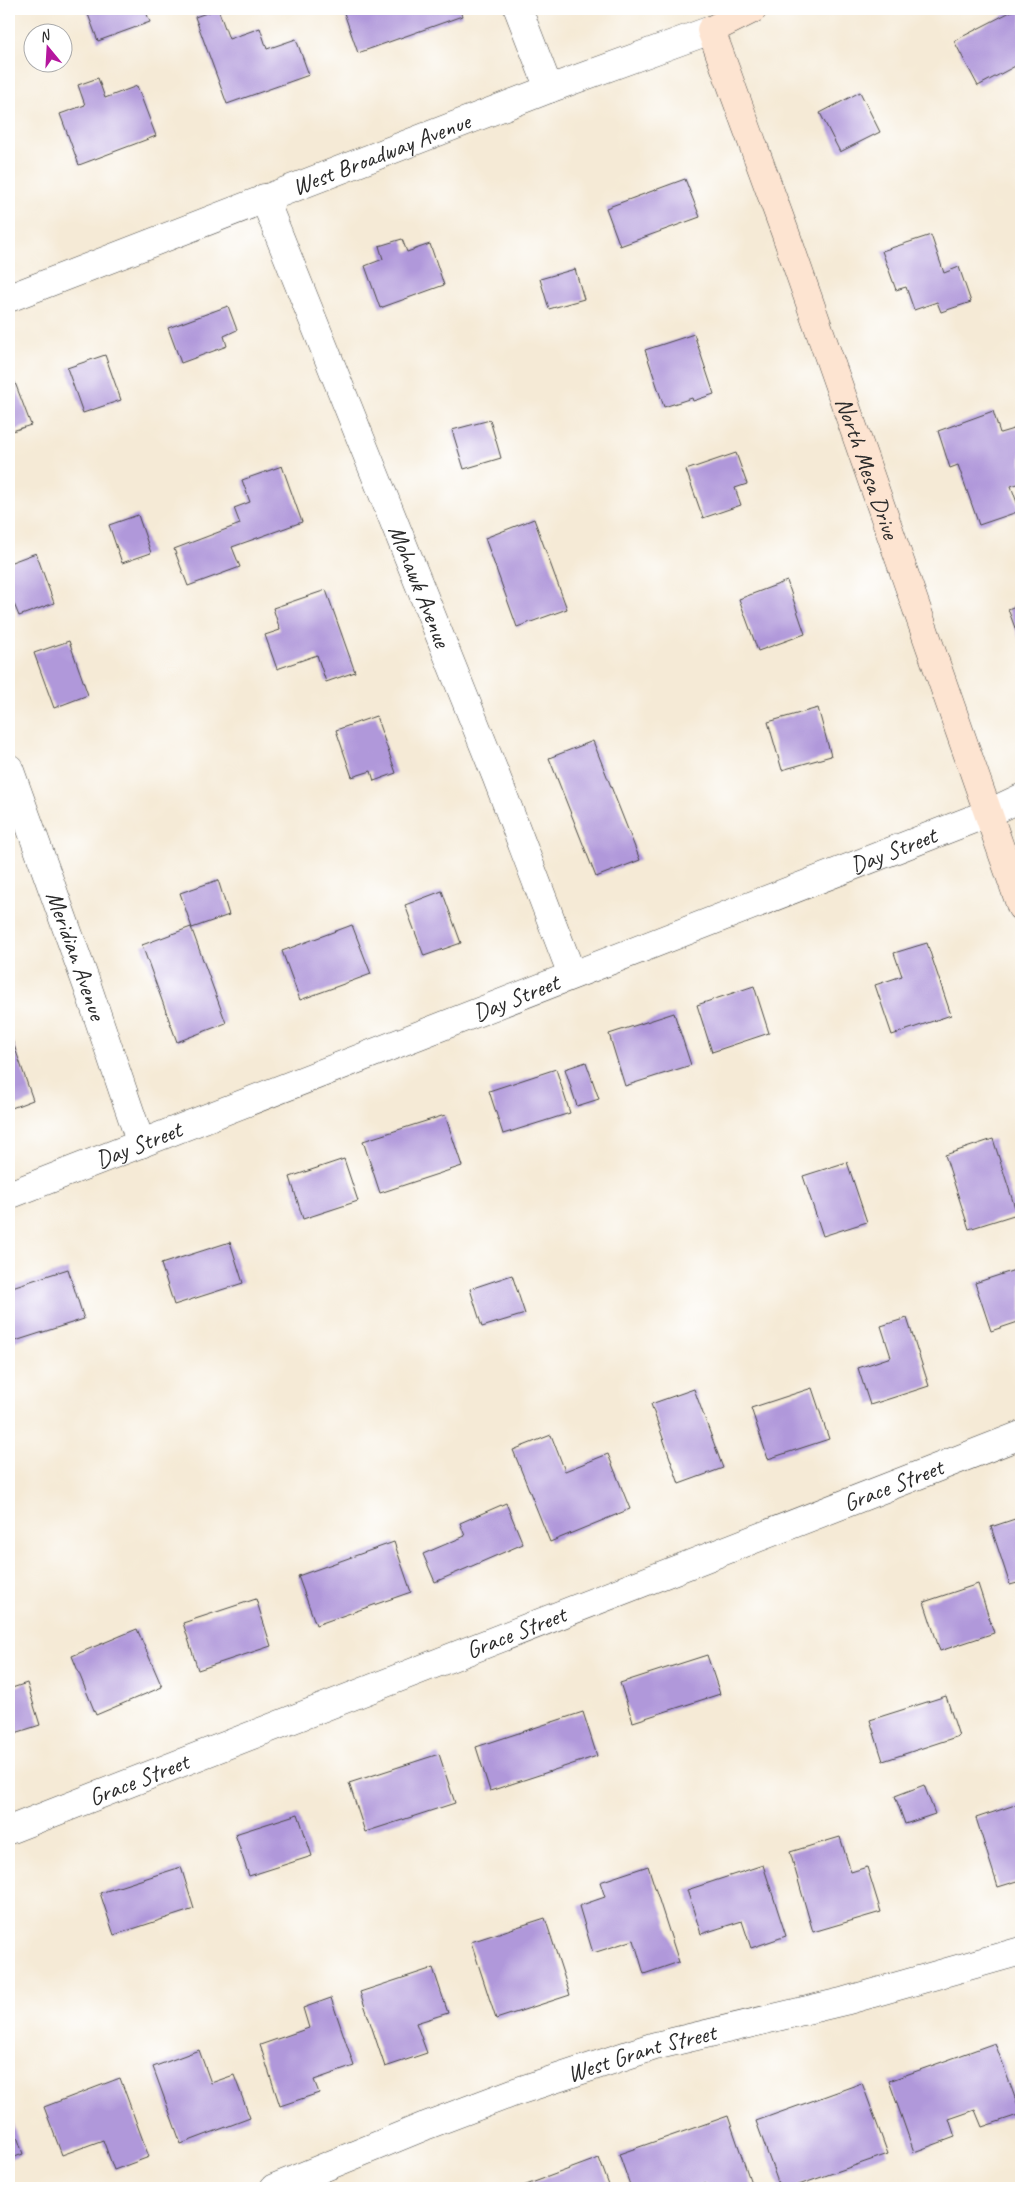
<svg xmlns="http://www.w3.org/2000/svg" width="1030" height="2197" viewBox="0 0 1030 2197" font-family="Caveat,sans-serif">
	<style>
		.building { fill: #b098da }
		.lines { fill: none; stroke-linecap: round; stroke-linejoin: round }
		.minor-casing { stroke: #494845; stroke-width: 29 }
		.secondary-casing { stroke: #494845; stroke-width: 29 }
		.minor { stroke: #fff; stroke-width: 28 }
		.secondary { stroke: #fde4d1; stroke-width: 28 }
		.labels { text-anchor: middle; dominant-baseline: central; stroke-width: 4; stroke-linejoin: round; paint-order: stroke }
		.street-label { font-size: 24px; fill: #2b2b2b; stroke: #fff }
	</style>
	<rect width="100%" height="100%" fill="#fff"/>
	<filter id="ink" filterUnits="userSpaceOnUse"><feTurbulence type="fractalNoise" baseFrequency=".02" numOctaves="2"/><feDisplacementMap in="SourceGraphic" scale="10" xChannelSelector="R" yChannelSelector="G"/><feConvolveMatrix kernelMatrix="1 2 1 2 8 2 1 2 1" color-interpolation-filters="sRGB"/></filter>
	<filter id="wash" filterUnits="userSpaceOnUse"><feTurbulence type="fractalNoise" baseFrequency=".0096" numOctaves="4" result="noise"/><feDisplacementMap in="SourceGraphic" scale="20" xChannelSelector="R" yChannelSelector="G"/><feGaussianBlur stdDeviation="1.12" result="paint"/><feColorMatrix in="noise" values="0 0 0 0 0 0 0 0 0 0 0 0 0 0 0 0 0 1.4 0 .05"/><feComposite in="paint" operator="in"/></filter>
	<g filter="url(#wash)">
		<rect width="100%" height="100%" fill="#f5ead6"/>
		<g id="blocks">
			<g class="building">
				<path d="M86,9H145L150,22L98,41Z"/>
				<path d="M218,9L229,39L260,28L267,49L296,39L309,75L227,104L195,17Z"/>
				<path d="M357,9H459L462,16L358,53L344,13Z"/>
				<path d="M1016,9H1021V63L978,86L954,41Z"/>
				<path d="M98,78L105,98L137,86L156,136L79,165L60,114L85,105L78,85Z"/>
				<path d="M860,92L880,132L840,152L820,113Z"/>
				<path d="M685,179L700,217L620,246L606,208Z"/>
				<path d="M931,235L944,273L959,267L971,302L941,312L937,302L914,310L906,287L896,290L882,251Z"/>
				<path d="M402,239L407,252L430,244L444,285L380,308L365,266L383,259L379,246Z"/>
				<path d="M575,269L584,299L549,309L540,279Z"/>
				<path d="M228,306L237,330L224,336L227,346L181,363L168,328Z"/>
				<path d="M694,334L714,394L693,401L692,398L664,407L645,350Z"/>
				<path d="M105,355L121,400L83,413L67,368Z"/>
				<path d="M14,380L31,425L9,432V382Z"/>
				<path d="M993,411L1000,433L1020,427L1021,432V483L1011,486L1020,511L979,525L958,465L950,468L938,431Z"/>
				<path d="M490,420L501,458L464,469L452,430Z"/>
				<path d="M736,453L747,484L735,488L741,505L703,518L686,470Z"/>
				<path d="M282,466L302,522L232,547L240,567L188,586L174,549L240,524L234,508L250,502L242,480Z"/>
				<path d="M138,515L151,553L122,563L109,525Z"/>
				<path d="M534,519L567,609L517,627L485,538Z"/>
				<path d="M36,553L54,603L19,616L12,599L9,601V563Z"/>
				<path d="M787,581L805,634L758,651L739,599Z"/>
				<path d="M326,590L355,672L326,682L317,655L277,669L265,635L280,630L273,608Z"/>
				<path d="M1021,604V644L1008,609Z"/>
				<path d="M69,641L88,695L54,708L34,653Z"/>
				<path d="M818,708L831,756L782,770L768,722Z"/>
				<path d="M376,716L396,773L374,781L371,771L352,777L336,730Z"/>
				<path d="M593,741L640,860L596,877L549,758Z"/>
				<path d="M218,880L229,915L192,928L180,893Z"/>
				<path d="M442,891L461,943L424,956L405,905Z"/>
				<path d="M352,925L371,974L300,1000L282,951Z"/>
				<path d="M191,927L226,1023L177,1042L142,945Z"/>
				<path d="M927,943L951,1015L892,1035L875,985L902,976L894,953Z"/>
				<path d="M754,986L769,1033L712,1052L697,1005Z"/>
				<path d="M674,1013L691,1065L625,1086L609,1034Z"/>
				<path d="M9,1031L33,1100L9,1109Z"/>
				<path d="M586,1062L599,1099L577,1106L565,1069Z"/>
				<path d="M556,1069L570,1113L503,1134L489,1091Z"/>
				<path d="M445,1115L462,1166L380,1193L363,1141Z"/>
				<path d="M993,1139L1017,1214L969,1229L945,1155Z"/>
				<path d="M344,1159L358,1201L303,1219L290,1177Z"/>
				<path d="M847,1162L867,1222L823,1236L803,1176Z"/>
				<path d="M230,1242L243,1283L174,1305L161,1264Z"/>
				<path d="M1021,1268V1321L991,1331L975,1283Z"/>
				<path d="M68,1269L84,1319L9,1343V1288Z"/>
				<path d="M512,1275L525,1314L482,1327L470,1289Z"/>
				<path d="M907,1318L929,1386L870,1405L858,1368L891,1357L881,1326Z"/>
				<path d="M812,1388L829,1439L768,1459L751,1408Z"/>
				<path d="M694,1389L723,1468L679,1484L651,1404Z"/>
				<path d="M551,1435L565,1471L608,1454L630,1509L550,1542L513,1450Z"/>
				<path d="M506,1503L523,1544L435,1582L423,1554L465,1536L460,1523Z"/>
				<path d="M1021,1517V1582L1010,1585L991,1527Z"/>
				<path d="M394,1542L411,1592L316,1625L298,1576Z"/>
				<path d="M978,1584L994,1633L940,1651L924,1602Z"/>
				<path d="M256,1599L271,1646L198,1670L183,1623Z"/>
				<path d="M137,1629L162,1687L96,1715L72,1656Z"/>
				<path d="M707,1655L720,1694L633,1722L620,1683Z"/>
				<path d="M27,1683L40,1725L9,1735V1689Z"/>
				<path d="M946,1696L959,1736L883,1761L870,1720Z"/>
				<path d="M583,1712L597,1756L490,1791L476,1747Z"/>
				<path d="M439,1754L455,1803L365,1832L349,1783Z"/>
				<path d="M924,1785L935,1814L905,1824L895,1796Z"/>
				<path d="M1021,1803V1857L1018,1859L1021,1870V1880L998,1887L976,1818Z"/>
				<path d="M298,1814L312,1856L249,1876L235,1834Z"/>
				<path d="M840,1837L851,1872L867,1867L881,1912L813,1932L790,1852Z"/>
				<path d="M763,1865L786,1936L751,1948L742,1921L701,1934L687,1890Z"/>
				<path d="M648,1866L679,1962L644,1974L634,1940L593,1953L579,1906L605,1897L600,1882Z"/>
				<path d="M181,1867L194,1909L114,1935L100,1893Z"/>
				<path d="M545,1918L570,1995L496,2019L471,1942Z"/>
				<path d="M433,1968L448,2013L416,2023L427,2053L385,2067L360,1992Z"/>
				<path d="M331,1998L354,2066L314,2080L319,2093L280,2106L260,2045L309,2028L303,2008Z"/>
				<path d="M995,2043L1021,2114L982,2127L975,2110L949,2119L955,2137L914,2152L889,2081Z"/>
				<path d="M199,2050L211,2083L234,2075L250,2118L181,2144L153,2067Z"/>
				<path d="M120,2078L149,2157L114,2170L103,2140L62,2155L44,2107Z"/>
				<path d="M862,2083L888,2154L790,2188H780L756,2121Z"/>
				<path d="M9,2113L23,2154L9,2159Z"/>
				<path d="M728,2116L752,2186L745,2188H707L705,2183L689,2188H631L619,2154Z"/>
				<path d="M599,2158L610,2188H518Z"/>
			</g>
		</g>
	</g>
	<g filter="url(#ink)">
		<use href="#blocks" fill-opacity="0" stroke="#494845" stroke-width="1"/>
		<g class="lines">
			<defs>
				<g id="minor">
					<path d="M518,9L549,89"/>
					<path id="s1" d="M264,198L496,776L572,975"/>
					<path id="s2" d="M9,298L549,89L711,30"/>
					<path id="s3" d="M9,768L88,988L141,1144"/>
					<path id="s4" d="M9,1195L989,813L1021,798"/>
					<path id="s5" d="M9,1830L1021,1435"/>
					<path id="s6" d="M274,2188L425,2126L515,2092L655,2046L845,2001L1021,1951"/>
				</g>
				<g id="secondary">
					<path id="s7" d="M753,9L711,30L785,232L1021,907"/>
				</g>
			</defs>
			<use href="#minor" class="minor-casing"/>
			<use href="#secondary" class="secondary-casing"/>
			<use href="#minor" class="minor"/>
			<use href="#secondary" class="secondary"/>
		</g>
	</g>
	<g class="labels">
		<g class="street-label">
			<text stroke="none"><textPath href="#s2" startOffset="399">West Broadway Avenue</textPath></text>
			<text stroke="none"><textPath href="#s7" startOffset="512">North Mesa Drive</textPath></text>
			<text stroke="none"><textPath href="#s1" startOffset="418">Mohawk Avenue</textPath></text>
			<text stroke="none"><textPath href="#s4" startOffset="949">Day Street</textPath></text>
			<text stroke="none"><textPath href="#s3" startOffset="199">Meridian Avenue</textPath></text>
			<text stroke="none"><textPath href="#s4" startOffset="544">Day Street</textPath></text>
			<text stroke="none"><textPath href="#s4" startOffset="139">Day Street</textPath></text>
			<text stroke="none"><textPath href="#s5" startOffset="949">Grace Street</textPath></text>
			<text stroke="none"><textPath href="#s5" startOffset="544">Grace Street</textPath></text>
			<text stroke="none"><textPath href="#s5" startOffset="139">Grace Street</textPath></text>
			<text stroke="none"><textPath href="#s6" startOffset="392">West Grant Street</textPath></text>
		</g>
	</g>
	<rect width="1030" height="2197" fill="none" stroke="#fff" stroke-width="30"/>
	<g transform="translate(48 48) rotate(342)"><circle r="24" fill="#ffffff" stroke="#aaaaaa"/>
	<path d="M0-4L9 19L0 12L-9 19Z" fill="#b5179e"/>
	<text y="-8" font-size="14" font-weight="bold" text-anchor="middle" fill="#2b2b2b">N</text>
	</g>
</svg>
